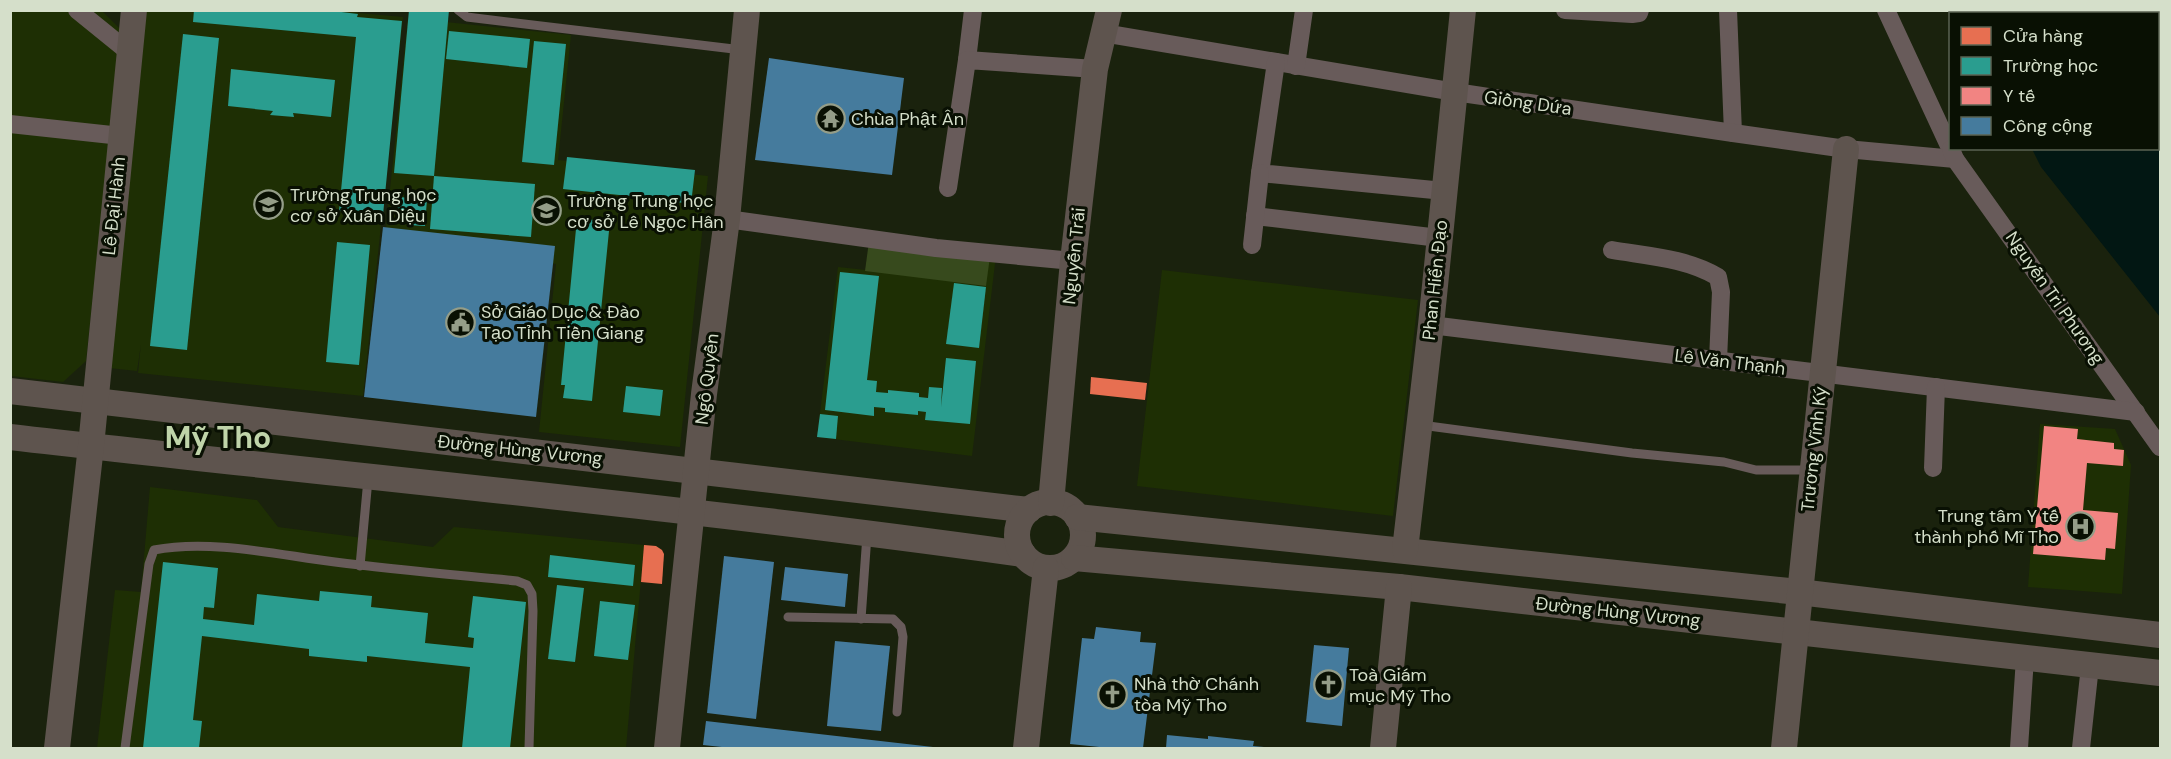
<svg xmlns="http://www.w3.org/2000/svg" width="2171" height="759" viewBox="0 0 2171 759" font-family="'DM Sans',sans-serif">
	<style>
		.built { fill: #1e2f04 }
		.green { fill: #374a1d }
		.water { fill: #021713 }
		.shops { fill: #e76f51 }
		.schools { fill: #2a9d8f }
		.health { fill: #f28482 }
		.public { fill: #457b9d }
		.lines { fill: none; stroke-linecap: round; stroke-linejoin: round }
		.lane { stroke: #685b5a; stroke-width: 9 }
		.street { stroke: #685b5a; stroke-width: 18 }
		.secondary { stroke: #5e544e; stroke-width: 26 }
		.labels { text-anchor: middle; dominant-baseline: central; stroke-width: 6; stroke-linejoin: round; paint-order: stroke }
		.street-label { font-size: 18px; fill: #d5dfca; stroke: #091003 }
		.poi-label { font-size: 18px; fill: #d5dfca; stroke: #091003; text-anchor: start }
		.town-label { font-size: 30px; font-weight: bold; fill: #bfd4a9; stroke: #091003 }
	</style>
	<rect width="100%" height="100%" fill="#1a220d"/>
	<g class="built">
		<path d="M358,10V13L403,17L363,396L138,373L141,344L137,371L109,368L146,11Z"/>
		<path d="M11,11H102L121,30L86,361L63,382L11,376Z"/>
		<path d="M408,18L571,35L558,160L708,176L680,447L539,432L556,264L384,246Z"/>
		<path d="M997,247L972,456L817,437L838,267L866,270Z"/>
		<path d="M1162,270L1418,300L1393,516L1137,486Z"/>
		<path d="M2040,424L2115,429L2131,465L2122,594L2028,587Z"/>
		<path d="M150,487L257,500L278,527L433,547L454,527L644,545L626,748H97L115,590L141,592Z"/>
	</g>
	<path class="green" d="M870,234L991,249L986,286L865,271Z"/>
	<path class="water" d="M1970,11H2157L2160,17V317L2041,167L2032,149L2158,148V14H1971Z"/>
	<g class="shops">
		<path d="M1091,377L1147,383L1145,400L1090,394Z"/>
		<path d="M644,545L656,546L662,550L664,554L662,584L641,582Z"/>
	</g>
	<g class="schools">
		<path d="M194,10H325L358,14L357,17L402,21L383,215L339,211L356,37L193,22Z"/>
		<path d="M409,10H449L434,176L394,173Z"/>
		<path d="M449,31L530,39L527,68L446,59Z"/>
		<path d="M183,34L219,38L187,350L150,346Z"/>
		<path d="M534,41L566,44L554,165L522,162Z"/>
		<path d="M231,69L335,80L331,117L293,113L294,117L270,115L273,111L228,106Z"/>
		<path d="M567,157L695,170L691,204L661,200L660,204L637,201L638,197L563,189Z"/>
		<path d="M434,176L535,184L531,237L430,229Z"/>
		<path d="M398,197L427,199L425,226L408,225L409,221L396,220Z"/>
		<path d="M582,219L610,221L592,401L563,398L565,385H561L576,229H580Z"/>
		<path d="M337,242L370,245L359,365L326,362Z"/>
		<path d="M840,272L879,276L867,380L877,381L876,392L888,393V390L919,393V397L928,398L929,387L942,388L941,407L946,358L976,361L970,424L925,420L926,412L918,411V415L885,412V408L874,407V416L825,410Z"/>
		<path d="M954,283L986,287L979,348L946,344Z"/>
		<path d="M626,386L663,390L660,416L623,412Z"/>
		<path d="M820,414L838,416L836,439L817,437Z"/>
		<path d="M550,555L635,565L633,586L548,577Z"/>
		<path d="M163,562L218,568L214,608L204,607L203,619L254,625L257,594L319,601L320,591L372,596L371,607L428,613L425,643L473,648L474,638L468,637L473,596L526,602L510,748H462L470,667L367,656V662L309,656V649L202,636L193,720L202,721L199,748H143Z"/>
		<path d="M557,585L584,588L575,662L548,659Z"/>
		<path d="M600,601L635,605L628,660L594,656Z"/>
	</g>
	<path class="health" d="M2044,426L2078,429L2077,439L2114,443V449L2124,450L2123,466L2087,463L2083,510L2118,513L2115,549L2106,548L2105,560L2033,554Z"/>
	<g class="public">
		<path d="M769,58L904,78L892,175L755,160Z"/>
		<path d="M383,227L555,246L536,417L364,397Z"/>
		<path d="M724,556L774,562L756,719L707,713Z"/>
		<path d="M785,567L848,574L845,607L781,600Z"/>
		<path d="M1096,627L1141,632L1140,642L1156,643L1143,748H1109L1070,744L1082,638L1094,639Z"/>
		<path d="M835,641L890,646L881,731L827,726Z"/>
		<path d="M1314,645L1349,648L1342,726L1306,722Z"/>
		<path d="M706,721L933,747V748H731L703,745Z"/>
		<path d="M1167,735L1208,739V736L1254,741L1253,746L1264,747V748H1166Z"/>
	</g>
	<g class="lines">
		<g class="lane">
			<path d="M458,10L467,17L742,50"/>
			<path d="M1421,425L1632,453L1724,462L1756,470H1812"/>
			<path d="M360,566L368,479"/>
			<path d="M788,617L893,619L901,627L903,637L897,712"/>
			<path d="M861,619L867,535"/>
			<path d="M125,748L149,564L154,550C211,539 278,555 335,562C396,570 457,575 517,581L527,585L532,594L533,611L529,748"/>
		</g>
		<g class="street">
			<path d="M77,10L130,53"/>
			<path d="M1565,10L1632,14L1639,13L1640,10"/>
			<path d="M1728,10L1733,133"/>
			<path d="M1886,10L1950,148"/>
			<path d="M1103,33L1455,92L1733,133L1846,149L1955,159"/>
			<path d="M967,60L973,10"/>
			<path d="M1276,62L1260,173L1444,191"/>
			<path d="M1296,66L1304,10"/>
			<path d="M10,124L121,136"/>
			<path d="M1951,149L1955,159L2160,447"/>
			<path d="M948,188L967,60L1095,69"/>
			<path d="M1255,216L1439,238"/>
			<path d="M727,219L936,248L1073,261"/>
			<path d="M1252,245L1260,173"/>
			<path d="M1612,250C1647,256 1686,258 1718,277L1721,292L1718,360"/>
			<path d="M1431,325L2136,412"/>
			<path d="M1933,468L1936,387"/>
			<path d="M2019,748L2025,658"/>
			<path d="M2081,748L2090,666"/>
		</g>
		<g class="secondary">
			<path d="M10,391L1029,510"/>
			<path d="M10,437C348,476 687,507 1023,554"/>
			<circle cx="1050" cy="535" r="33"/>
			<path d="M1051,503L1073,261L1095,69L1109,10"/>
			<path d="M1077,517L1799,592L2160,635"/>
			<path d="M1405,550L1431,325L1463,10"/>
			<path d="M1074,558L1399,587L2160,673"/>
			<path d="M57,748L91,446L134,10"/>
			<path d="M667,748L704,394L727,219L747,10"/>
			<path d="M1026,748L1046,568"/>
			<path d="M1383,748L1399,587"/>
			<path d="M1784,748L1846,149"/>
		</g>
	</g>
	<defs>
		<symbol id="temple-ring" viewBox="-11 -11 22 22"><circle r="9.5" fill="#091003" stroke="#949d88" stroke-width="1.5"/><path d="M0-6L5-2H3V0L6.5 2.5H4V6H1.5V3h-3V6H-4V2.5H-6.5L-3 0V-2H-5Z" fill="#949d88"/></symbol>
		<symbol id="school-ring" viewBox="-11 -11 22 22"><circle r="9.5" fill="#091003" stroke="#949d88" stroke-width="1.5"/><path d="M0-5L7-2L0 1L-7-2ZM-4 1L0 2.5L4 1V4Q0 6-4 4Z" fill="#949d88"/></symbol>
		<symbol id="civic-ring" viewBox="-11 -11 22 22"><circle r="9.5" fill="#091003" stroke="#949d88" stroke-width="1.5"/><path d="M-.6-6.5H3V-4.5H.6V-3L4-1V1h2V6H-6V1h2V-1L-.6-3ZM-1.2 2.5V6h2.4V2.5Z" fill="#949d88"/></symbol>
		<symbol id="hospital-ring" viewBox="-11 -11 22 22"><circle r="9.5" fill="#091003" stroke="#949d88" stroke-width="1.5"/><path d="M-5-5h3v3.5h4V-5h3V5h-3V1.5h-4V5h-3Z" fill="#949d88"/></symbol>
		<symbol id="church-ring" viewBox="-11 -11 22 22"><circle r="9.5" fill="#091003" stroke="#949d88" stroke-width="1.5"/><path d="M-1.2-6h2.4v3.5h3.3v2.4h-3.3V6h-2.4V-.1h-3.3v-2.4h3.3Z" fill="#949d88"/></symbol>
	</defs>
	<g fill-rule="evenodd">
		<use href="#temple-ring" x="814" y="102" width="33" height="33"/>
		<use href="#school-ring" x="252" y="188" width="33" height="33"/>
		<use href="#school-ring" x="530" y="194" width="33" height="33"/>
		<use href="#civic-ring" x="444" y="306" width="33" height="33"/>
		<use href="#hospital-ring" x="2064" y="510" width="33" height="33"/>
		<use href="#church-ring" x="1312" y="668" width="33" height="33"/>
		<use href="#church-ring" x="1096" y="678" width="33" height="33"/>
	</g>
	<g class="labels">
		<g class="street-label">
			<text transform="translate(1528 103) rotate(8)">Giồng Dứa</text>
			<text transform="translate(114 206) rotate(-84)">Lê Đại Hành</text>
			<text transform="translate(1074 256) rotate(-84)">Nguyễn Trãi</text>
			<text transform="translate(1435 280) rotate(-84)">Phan Hiển Đạo</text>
			<text transform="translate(2055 298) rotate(55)">Nguyễn Tri Phương</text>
			<text transform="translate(1730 362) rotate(7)">Lê Văn Thạnh</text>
			<text transform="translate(707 379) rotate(-83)">Ngô Quyền</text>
			<text transform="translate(1814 449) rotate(-84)">Trương Vĩnh Ký</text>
			<text transform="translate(520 450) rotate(6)">Đường Hùng Vương</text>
			<text transform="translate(1618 612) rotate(6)">Đường Hùng Vương</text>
		</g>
		<g class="poi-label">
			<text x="851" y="119">Chùa Phật Ân</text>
			<text x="290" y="195">Trường Trung học<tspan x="290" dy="21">cơ sở Xuân Diệu</tspan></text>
			<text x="567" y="201">Trường Trung học<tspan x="567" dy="21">cơ sở Lê Ngọc Hân</tspan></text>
			<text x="481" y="312">Sở Giáo Dục &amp; Đào<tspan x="481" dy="21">Tạo Tỉnh Tiền Giang</tspan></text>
			<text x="2059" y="516" text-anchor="end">Trung tâm Y tế<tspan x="2059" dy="21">thành phố Mĩ Tho</tspan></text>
			<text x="1349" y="675">Toà Giám<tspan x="1349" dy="21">mục Mỹ Tho</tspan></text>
			<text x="1134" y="684">Nhà thờ Chánh<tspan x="1134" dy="21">tòa Mỹ Tho</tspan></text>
		</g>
		<g class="town-label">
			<text x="218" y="437">Mỹ Tho</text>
		</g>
	</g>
	<rect width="2171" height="759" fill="none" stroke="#d5dfca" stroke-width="24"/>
	<rect x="1949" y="12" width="210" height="138" fill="#091003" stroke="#5b6353" stroke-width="1.5"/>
	<rect x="1961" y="27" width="30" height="18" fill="#e76f51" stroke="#5b6353" stroke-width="1.5"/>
	<text x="2003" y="42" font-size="18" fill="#d5dfca">Cửa hàng</text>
	<rect x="1961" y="57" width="30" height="18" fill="#2a9d8f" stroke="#5b6353" stroke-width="1.5"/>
	<text x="2003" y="72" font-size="18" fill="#d5dfca">Trường học</text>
	<rect x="1961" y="87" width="30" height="18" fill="#f28482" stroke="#5b6353" stroke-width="1.5"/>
	<text x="2003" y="102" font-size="18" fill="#d5dfca">Y tế</text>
	<rect x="1961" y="117" width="30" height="18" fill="#457b9d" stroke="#5b6353" stroke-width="1.5"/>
	<text x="2003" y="132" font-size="18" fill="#d5dfca">Công cộng</text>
</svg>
